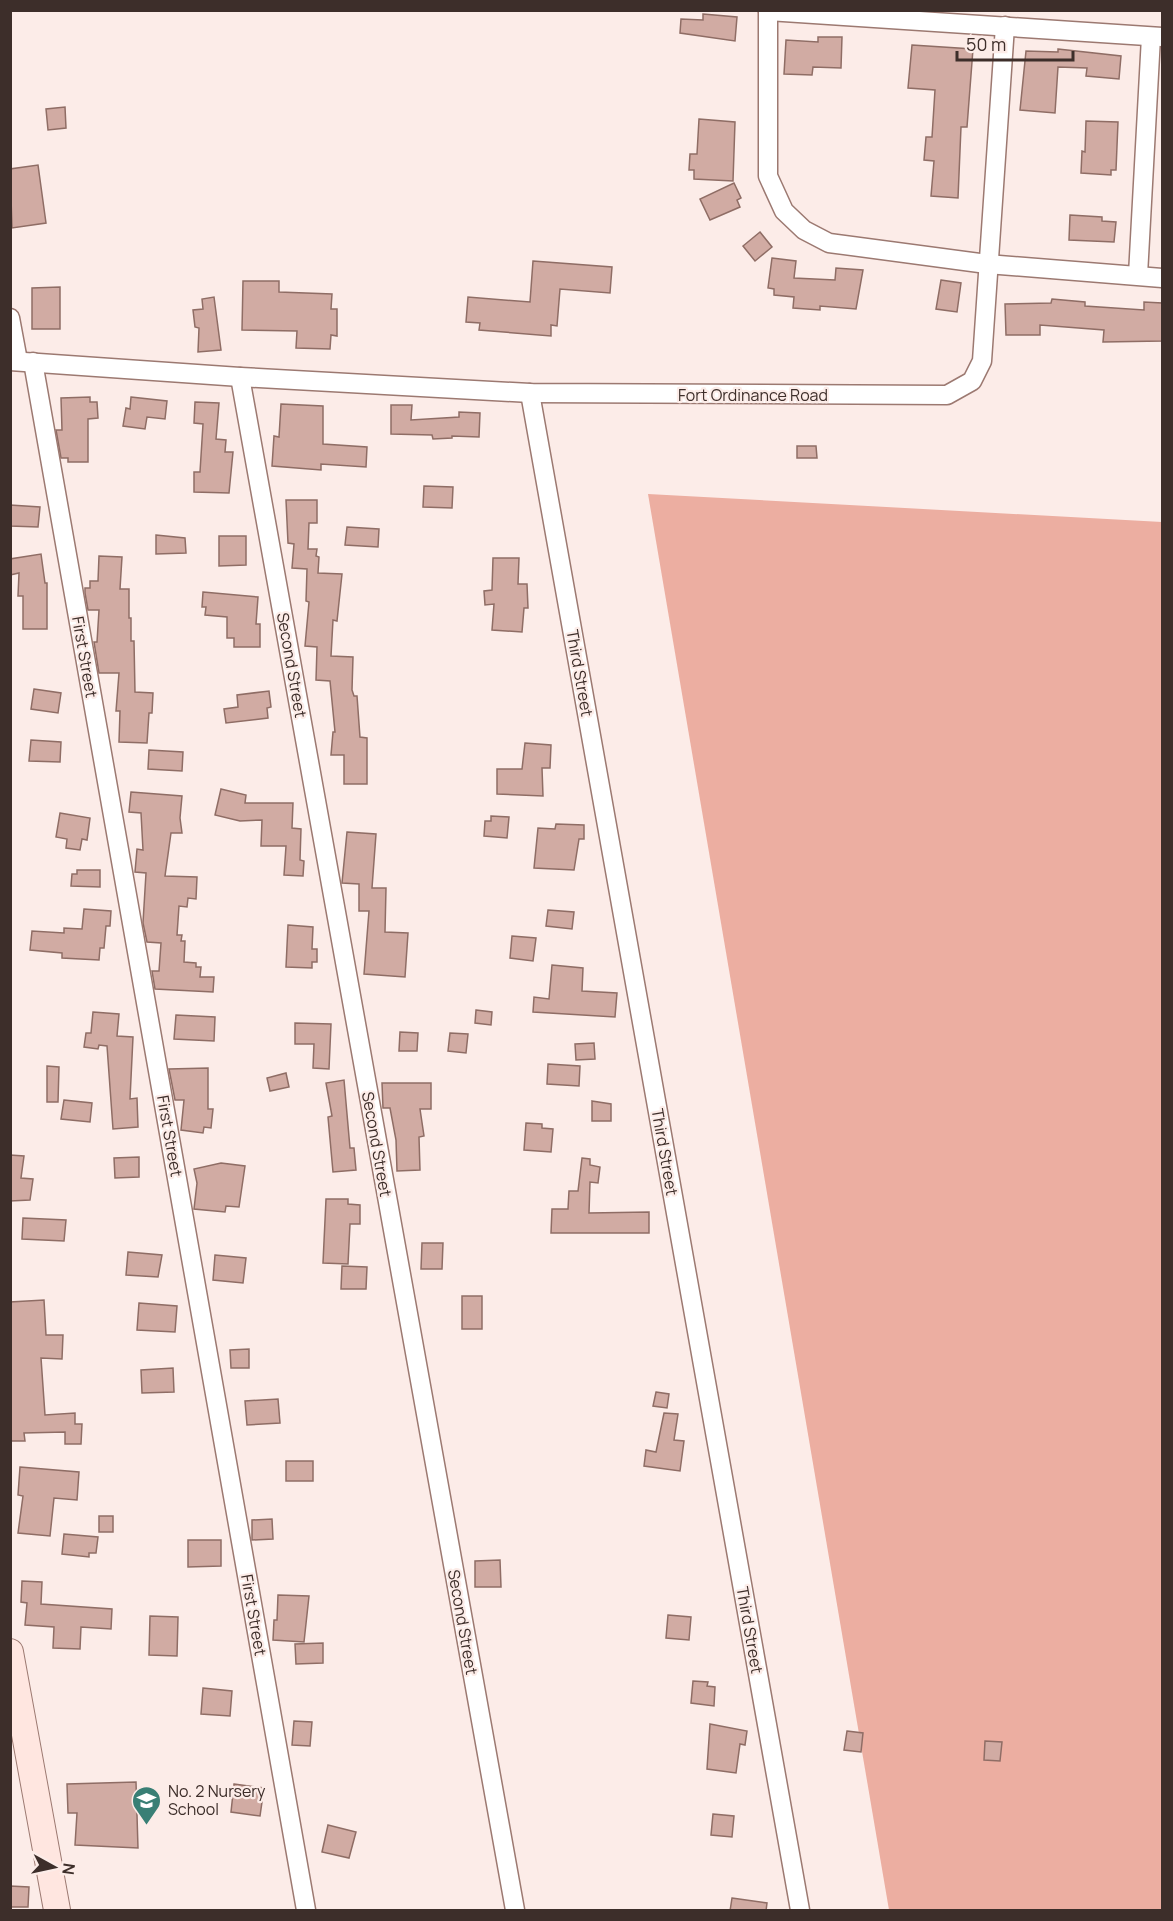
<svg xmlns="http://www.w3.org/2000/svg" width="1173" height="1921" viewBox="0 0 1173 1921" font-family="Manrope,sans-serif">
	<style>
		.green { fill: #ecaea1 }
		.building { fill: #d1aba3; stroke: #8f6d65; stroke-width: 1.5 }
		.lines { fill: none; stroke-linecap: round; stroke-linejoin: round }
		.street-casing { stroke: #9c7971; stroke-width: 21 }
		.secondary-casing { stroke: #9c7971; stroke-width: 28 }
		.street { stroke: #fff; stroke-width: 18 }
		.secondary { stroke: #ffe6e0; stroke-width: 26 }
		.labels { text-anchor: middle; dominant-baseline: central; stroke-width: 4.5; stroke-linejoin: round; paint-order: stroke }
		.street-label { font-size: 16px; fill: #3d2e2a; stroke: #fcece8 }
		.poi-label { font-size: 16px; fill: #3d2e2a; stroke: #fcece8; text-anchor: start }
	</style>
	<rect width="100%" height="100%" fill="#fcece8"/>
	<path class="green" d="M648,494L1162,522V1910H889Z"/>
	<g class="building">
		<path d="M703,14L737,17L735,41L680,33L681,19L703,20Z"/>
		<path d="M818,37H842L841,68L813,67L812,75L784,74L786,40L818,42Z"/>
		<path d="M912,45L973,49L967,127H961L958,198L931,196L934,161L924,160L926,137H932L935,90L908,88Z"/>
		<path d="M1058,49L1121,56L1119,79L1086,76L1087,68L1058,67L1055,113L1020,110L1026,51L1058,52Z"/>
		<path d="M65,107L66,128L48,130L46,109Z"/>
		<path d="M699,119L735,122L733,181L694,179V170H689L690,154H697Z"/>
		<path d="M1086,121L1118,122L1116,170H1111V175L1081,173L1082,151L1085,152Z"/>
		<path d="M38,165L46,223L12,228L10,169Z"/>
		<path d="M734,183L741,198L737,200L740,207L710,220L700,199Z"/>
		<path d="M1070,215L1102,217V221L1116,222L1114,242L1069,240Z"/>
		<path d="M760,232L772,247L755,261L743,246Z"/>
		<path d="M772,258L796,261L794,278L835,280L836,268L863,270L856,309L820,306V310L793,308L794,297L774,295V289L768,288Z"/>
		<path d="M533,261L612,267L610,293L560,289L557,326L551,325V336L479,330L480,323L466,322L468,297L530,302Z"/>
		<path d="M941,280L961,283L957,312L936,309Z"/>
		<path d="M243,281H279V292L332,294L331,309H337V336L331,335L330,349L296,348L297,331L242,330Z"/>
		<path d="M60,287V329H32V288Z"/>
		<path d="M214,297L221,350L198,352L199,328L195,327L193,310L203,309L202,299Z"/>
		<path d="M1052,299L1085,302V306L1144,310V302L1162,303V341L1103,342L1104,330L1040,325V335H1006L1005,304L1051,303Z"/>
		<path d="M90,397V402H97L98,418L88,419V462H68V458H61L56,430H62L61,398Z"/>
		<path d="M131,397L167,401L165,419L147,417L145,429L123,426L126,408L130,409Z"/>
		<path d="M195,402L219,403L216,439L226,440L225,452H233L229,493L194,492V472H200L203,424L194,423Z"/>
		<path d="M281,404L323,406V444L367,447L366,467L321,464V470L272,466L274,436L279,437Z"/>
		<path d="M391,405H412L411,420L459,417V412L480,413L479,437L452,436V438L433,439L432,435L391,434Z"/>
		<path d="M797,446H816L817,458H797Z"/>
		<path d="M424,486L453,487L452,508L423,507Z"/>
		<path d="M286,500H317V523H309L308,549H317L316,556L319,557L318,573L342,574L337,621L333,620L331,656L353,657L352,690L354,696H357L360,737L367,738V784H344V755H331L333,732H335L330,681L316,680L317,647L305,646L309,602L306,601L307,569L292,568L294,544L288,543Z"/>
		<path d="M10,505L40,507L38,527L10,526Z"/>
		<path d="M347,527L379,529L378,547L345,545Z"/>
		<path d="M156,535L185,538L186,553L156,554Z"/>
		<path d="M219,536H246V565L219,566Z"/>
		<path d="M41,554L45,583H47V629H23V596H18L19,573L10,575V559Z"/>
		<path d="M99,556L122,557L120,589H129V618H131V641H134L135,692L153,693L152,713H149L147,743L119,742L120,711H116L119,673H99L94,642H97L99,610H88L85,593V588H90V581H98Z"/>
		<path d="M493,558H519L518,584H527L528,608H524L522,632L492,630L494,604L485,605L484,591L492,590Z"/>
		<path d="M203,592L258,597L256,624H260V647H234V638H227V617L205,615L206,607H202Z"/>
		<path d="M34,689L61,693L58,713L31,709Z"/>
		<path d="M269,691L271,707L267,708L268,718L226,723L224,709L238,707L237,695Z"/>
		<path d="M31,740L61,742L60,762L29,761Z"/>
		<path d="M525,743L551,745L550,768H542L543,796L497,794V769H522Z"/>
		<path d="M149,750L183,752L182,771L148,769Z"/>
		<path d="M221,789L246,795L245,803H293L292,828L301,829L300,860L304,861L303,876L284,875L286,846H261L262,820L240,821L215,815Z"/>
		<path d="M131,792L182,796L180,818L182,833H171L165,876L197,877L196,899L188,898L187,907L179,906L177,935H182L181,941H185L184,962L196,963V967H201L200,977H214L213,992L155,989L152,971H159L161,943L147,942L143,923L146,873L135,872L137,849L143,850L141,813L129,812Z"/>
		<path d="M60,813L90,818L87,840L82,839L80,850L66,848L67,839L56,837Z"/>
		<path d="M491,816L509,817L507,838L484,836L485,821H491Z"/>
		<path d="M556,824L584,825V839H579L574,870L534,868L538,828L555,829Z"/>
		<path d="M347,832L376,834L372,888H386L385,932L408,933L405,977L364,974L369,911H359V884L342,883Z"/>
		<path d="M77,870H100V887L71,886L72,874H77Z"/>
		<path d="M84,909L111,911L110,926H106L104,948H100L99,960L62,958V953L30,950L32,931L64,933V928L82,929Z"/>
		<path d="M548,910L574,912L572,929L546,926Z"/>
		<path d="M288,925L313,927L312,949H317V962H312V968L286,967Z"/>
		<path d="M512,936L536,938L533,961L510,958Z"/>
		<path d="M552,965L583,968L582,991L617,993L615,1017L533,1012L534,997L549,999Z"/>
		<path d="M476,1010L492,1012L491,1025L475,1023Z"/>
		<path d="M93,1012L119,1014L117,1036L133,1037L130,1099L137,1098L138,1127L113,1129L107,1046L99,1045L98,1049L84,1047L86,1033H91Z"/>
		<path d="M176,1015L215,1017L214,1041L174,1039Z"/>
		<path d="M295,1023L331,1024L329,1069L313,1068L314,1044H295Z"/>
		<path d="M400,1032L418,1033L417,1051H399Z"/>
		<path d="M450,1033L468,1034L466,1053L448,1051Z"/>
		<path d="M594,1043L595,1059L576,1060L575,1044Z"/>
		<path d="M548,1064L580,1066L579,1086L547,1084Z"/>
		<path d="M47,1066L59,1067L58,1102H47Z"/>
		<path d="M208,1068V1109H213L211,1128L204,1127L203,1133L181,1130L184,1100H175L169,1069Z"/>
		<path d="M286,1073L289,1087L270,1091L267,1078Z"/>
		<path d="M344,1080L350,1148H354L356,1170L333,1172L328,1117L332,1116L326,1083Z"/>
		<path d="M382,1083H431V1109H420L424,1136L419,1137L420,1170L397,1171L396,1140L390,1108H383Z"/>
		<path d="M64,1100L92,1103L90,1122L61,1119Z"/>
		<path d="M592,1101L611,1104V1121H592Z"/>
		<path d="M526,1123L542,1124V1128L553,1129L551,1152L524,1150Z"/>
		<path d="M10,1155L24,1156L21,1178L33,1179L30,1200L10,1201Z"/>
		<path d="M139,1157V1177L115,1178L114,1158Z"/>
		<path d="M582,1158L590,1159V1165L600,1167L598,1183L590,1182L589,1213L649,1212V1233H551L552,1209H568L569,1191H578Z"/>
		<path d="M221,1163L245,1166L239,1207L226,1206L225,1212L194,1209L197,1183L194,1169Z"/>
		<path d="M326,1199H348V1204L360,1205V1224H350L348,1264L323,1263Z"/>
		<path d="M23,1218L66,1220L64,1241L22,1239Z"/>
		<path d="M422,1243H443L442,1269H421Z"/>
		<path d="M128,1252L162,1255L158,1277L126,1275Z"/>
		<path d="M215,1255L246,1258L243,1283L213,1280Z"/>
		<path d="M342,1266L367,1267L366,1289H341Z"/>
		<rect x="462" y="1296" width="20" height="33"/>
		<path d="M44,1300L46,1335H63L62,1359L41,1358L45,1415L75,1413V1424H82L81,1444H65V1432L24,1433L25,1441H10V1302Z"/>
		<path d="M139,1303L177,1306L175,1332L137,1330Z"/>
		<path d="M249,1349V1368H231L230,1350Z"/>
		<path d="M173,1368L174,1392L142,1393L141,1370Z"/>
		<path d="M656,1392L669,1394L667,1408L653,1406Z"/>
		<path d="M278,1399L280,1423L247,1425L245,1401Z"/>
		<path d="M664,1413L678,1414L674,1440L684,1441L680,1471L644,1466L646,1450L656,1452Z"/>
		<rect x="286" y="1461" width="27" height="20"/>
		<path d="M20,1467L79,1472L77,1500L54,1498L50,1536L18,1533L23,1496L18,1495Z"/>
		<rect x="99" y="1516" width="14" height="16"/>
		<path d="M272,1519L273,1539L252,1540V1520Z"/>
		<path d="M64,1534L98,1537L96,1553H89V1557L62,1554Z"/>
		<path d="M188,1540H221V1566L188,1567Z"/>
		<path d="M500,1560L501,1587H475V1561Z"/>
		<path d="M22,1581L42,1582L41,1604L112,1609L111,1629L81,1627L80,1649L53,1648L54,1627L25,1625L27,1603L21,1602Z"/>
		<path d="M278,1595L309,1596L304,1642L273,1640L274,1620H277Z"/>
		<path d="M668,1615L691,1617L689,1640L666,1638Z"/>
		<path d="M150,1616L178,1617L177,1656L149,1655Z"/>
		<path d="M323,1643V1663L296,1664L295,1644Z"/>
		<path d="M693,1681L708,1682L707,1686L715,1687L714,1706L691,1703Z"/>
		<path d="M203,1688L232,1691L230,1716L201,1714Z"/>
		<path d="M294,1721L312,1722L310,1746L292,1745Z"/>
		<path d="M710,1724L747,1731L745,1745L740,1744L736,1773L707,1769Z"/>
		<path d="M847,1731L863,1733L861,1752L844,1750Z"/>
		<path d="M985,1741L1002,1742L1000,1761L984,1760Z"/>
		<path d="M136,1782L138,1848L75,1845L77,1813H68L67,1784Z"/>
		<path d="M234,1784L264,1788L260,1816L231,1812Z"/>
		<path d="M713,1814L734,1816L732,1837L711,1835Z"/>
		<path d="M328,1825L356,1832L349,1858L322,1852Z"/>
		<path d="M10,1886L29,1887L28,1907H10Z"/>
		<path d="M732,1898L767,1903L766,1911H730Z"/>
	</g>
	<g class="lines">
		<defs>
			<g id="street">
				<path d="M768,10V176L784,211L804,230L829,243L987,264L1162,278"/>
				<path d="M768,11L1162,37"/>
				<path d="M1138,275L1151,37"/>
				<path d="M10,318L18,361"/>
				<path d="M10,361L240,377L530,393L947,395L972,381L982,361L1005,26"/>
				<path d="M33,362L306,1910"/>
				<path d="M240,377L515,1910"/>
				<path d="M530,393L800,1910"/>
			</g>
			<path id="secondary" d="M10,1652L57,1910"/>
		</defs>
		<use href="#street" class="street-casing"/>
		<use href="#secondary" class="secondary-casing"/>
		<use href="#street" class="street"/>
		<use href="#secondary" class="secondary"/>
	</g>
	<defs>
		<symbol id="school-pin" viewBox="-11 -11 22 30"><path d="M0 17L-7.5 6A9.5 9.5 0 1 1 7.5 6Z" fill="#397f75" stroke="#fcece8"/><path d="M0-5L7-2L0 1L-7-2ZM-4 1L0 2.5L4 1V4Q0 6-4 4Z" fill="#fff"/></symbol>
	</defs>
	<g fill-rule="evenodd">
		<use href="#school-pin" x="130" y="1784" width="33" height="45"/>
	</g>
	<g class="labels">
		<g class="street-label">
			<text x="753" y="395">Fort Ordinance Road</text>
			<text transform="translate(85 657) rotate(80)">First Street</text>
			<text transform="translate(292 665) rotate(80)">Second Street</text>
			<text transform="translate(580 673) rotate(80)">Third Street</text>
			<text transform="translate(170 1136) rotate(80)">First Street</text>
			<text transform="translate(377 1144) rotate(80)">Second Street</text>
			<text transform="translate(665 1152) rotate(80)">Third Street</text>
			<text transform="translate(254 1615) rotate(80)">First Street</text>
			<text transform="translate(463 1622) rotate(80)">Second Street</text>
			<text transform="translate(750 1630) rotate(80)">Third Street</text>
		</g>
		<g class="poi-label">
			<text x="168" y="1791">No. 2 Nursery<tspan x="168" dy="18">School</tspan></text>
		</g>
	</g>
	<rect width="1173" height="1921" fill="none" stroke="#3d2e2a" stroke-width="24"/>
	<g transform="translate(54 1867) rotate(98)" stroke="#fcece8" stroke-width="4.5" paint-order="stroke">
	<path d="M0-4.5L10 22L0 15L-10 22Z" fill="#3d2e2a"/>
	<text y="-9" font-size="16" font-weight="bold" text-anchor="middle" fill="#3d2e2a">N</text>
	</g>
	<path d="M957 51v9h116v-9" fill="none" stroke="#3d2e2a" stroke-width="3"/>
	<text x="966" y="51" font-size="18" fill="#3d2e2a" stroke="#fcece8" stroke-width="4.5" paint-order="stroke">50 m</text>
</svg>
